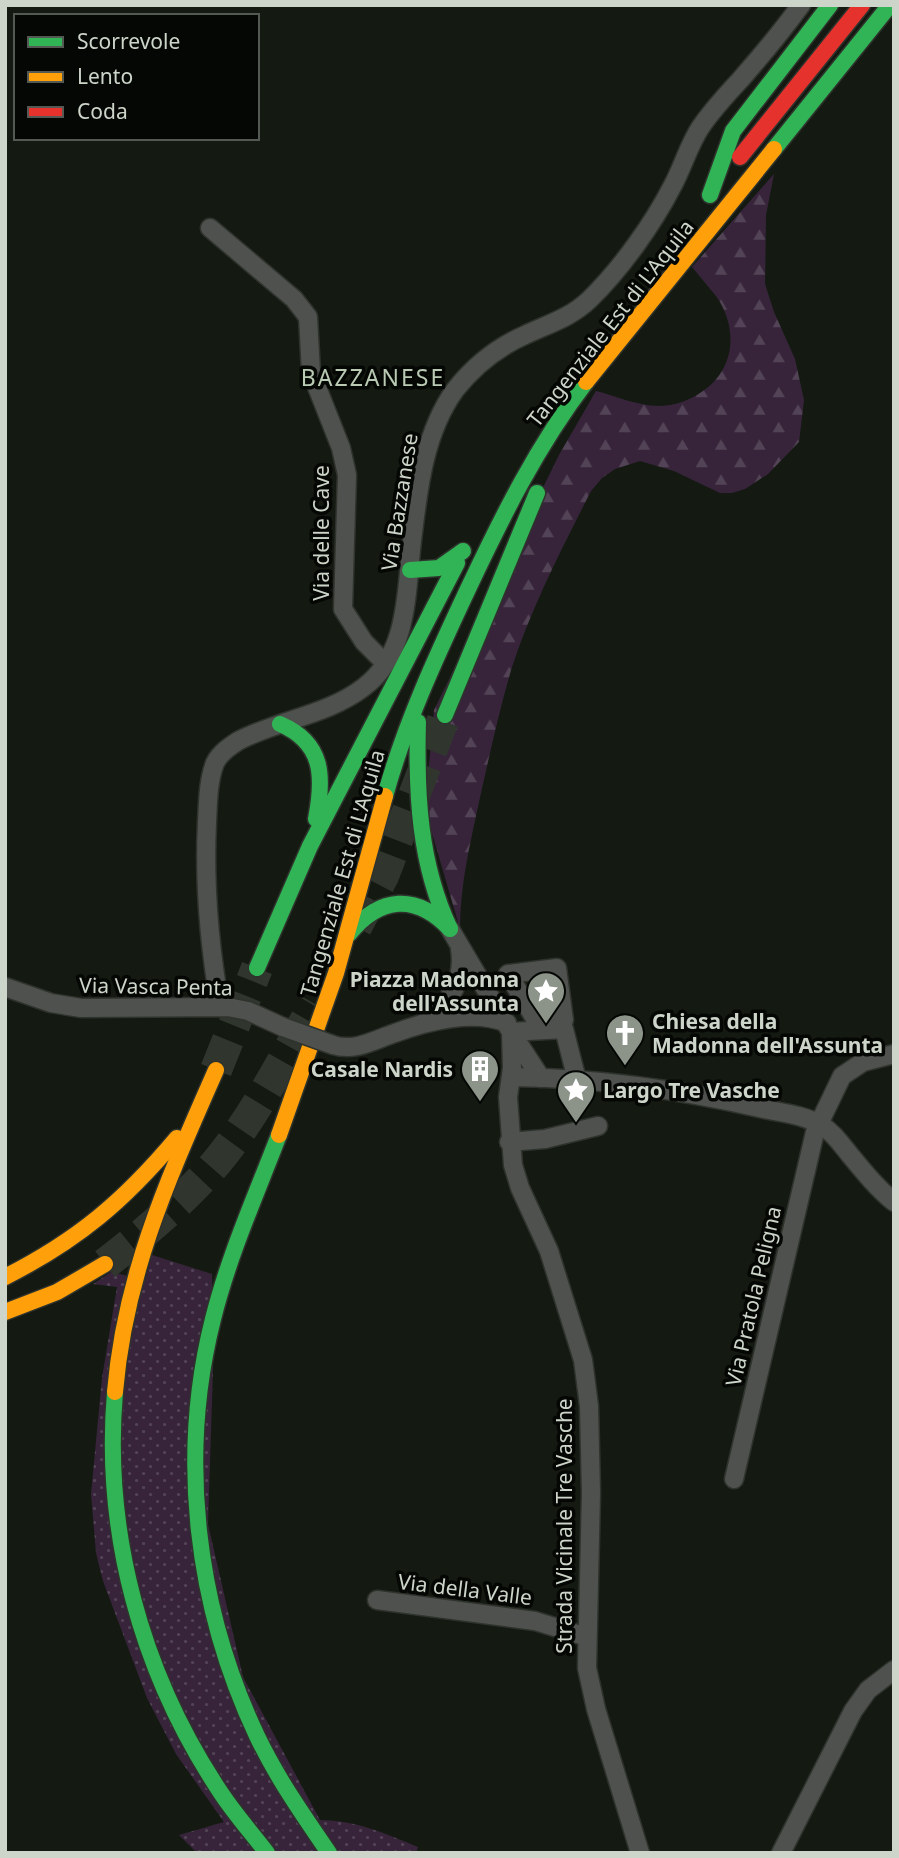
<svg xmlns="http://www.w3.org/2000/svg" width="899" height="1858" viewBox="0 0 899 1858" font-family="'Noto Sans',sans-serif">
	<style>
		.grass { fill: url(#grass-dots) }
		.forest { fill: url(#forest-firs) }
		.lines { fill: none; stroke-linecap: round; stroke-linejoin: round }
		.highway-tunnel { stroke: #30362e; stroke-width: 32; stroke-dasharray: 32 16; stroke-linecap: butt }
		.street-casing { stroke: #2f332d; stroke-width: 21 }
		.fast-casing { stroke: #2f332d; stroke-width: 19 }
		.slow-casing { stroke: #2f332d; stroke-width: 19 }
		.jam-casing { stroke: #2f332d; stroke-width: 19 }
		.street { stroke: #4f514e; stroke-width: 18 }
		.fast { stroke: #30b455; stroke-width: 16 }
		.slow { stroke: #ff9f0a; stroke-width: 16 }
		.jam { stroke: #e5322d; stroke-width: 16 }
		.street-bridge-casing { stroke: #2f332d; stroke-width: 21; stroke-linecap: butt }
		.street-bridge { stroke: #4f514e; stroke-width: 18 }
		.labels { text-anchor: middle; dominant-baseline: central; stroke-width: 7; stroke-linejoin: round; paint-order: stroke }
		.street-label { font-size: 21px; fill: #cdd5ca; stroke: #040703 }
		.poi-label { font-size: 21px; font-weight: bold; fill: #cdd5ca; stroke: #040703; text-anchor: end }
		.neighbourhood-label { font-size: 23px; letter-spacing: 2px; fill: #b9c9b3; stroke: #040703 }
	</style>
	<defs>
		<pattern id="grass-dots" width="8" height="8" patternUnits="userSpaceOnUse" patternTransform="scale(1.75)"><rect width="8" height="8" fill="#37243b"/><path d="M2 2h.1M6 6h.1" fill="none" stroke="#534356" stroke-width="1.8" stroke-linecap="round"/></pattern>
		<pattern id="forest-firs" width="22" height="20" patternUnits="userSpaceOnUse" patternTransform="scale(1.75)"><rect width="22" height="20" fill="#37243b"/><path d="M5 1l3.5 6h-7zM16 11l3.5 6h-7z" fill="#534356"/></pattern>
	</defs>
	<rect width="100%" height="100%" fill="#141a12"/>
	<path class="grass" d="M152,1255L212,1274L213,1369L208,1524L243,1677L320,1820C356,1820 386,1834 418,1847L416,1853H197L179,1835L224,1822L176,1754L147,1698L103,1581L96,1553L91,1494L102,1378L117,1287L93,1284L111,1272L145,1280Z"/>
	<path class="forest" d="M774,174L766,215L765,284L774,312L795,359L804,400L799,442L768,474L745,489L732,493H720L674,471L640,461L615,469L602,478L591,491C562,548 532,606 512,667C499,711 489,757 479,802C470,844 460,885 460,929L425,809L434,710L559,455L596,391C616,396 638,406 658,406C675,406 690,400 703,391C736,368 738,327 716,296C708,286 700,277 692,267Z"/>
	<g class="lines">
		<g class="highway-tunnel">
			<path d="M356,927L383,876L445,715"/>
			<path d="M216,1070L257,968"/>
			<path d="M105,1264C145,1233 183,1201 216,1163C256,1115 284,1057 315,1004"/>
		</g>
		<defs>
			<g id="street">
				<path d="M210,228L294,299L308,317L311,372L341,448L347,475L343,609L364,642L385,663"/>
				<path d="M450,929L511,1032L512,1068L508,1097L513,1165L520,1188L549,1251L583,1360L589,1406L591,1493L587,1668L596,1709L640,1853"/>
				<path d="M557,968L564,1020L537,1022L508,974Z"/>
				<path d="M5,987L51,1003L81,1008L228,1007L248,1011L283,1027"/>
				<path d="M220,1006C209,944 204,884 207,822C208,803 208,781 215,763C220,753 229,747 238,741C278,720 328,715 364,687C409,653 406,591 412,541C418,490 424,433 455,390C473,367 498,347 525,335C548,324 570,318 589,300C621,269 653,224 673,185C683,166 689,145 700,128C712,110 727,94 741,79C762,55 782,31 801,5"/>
				<path d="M424,1023C449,1003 465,982 460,949"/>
				<path d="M333,1045C355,1052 374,1040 395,1033C427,1021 474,1009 507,1023"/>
				<path d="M511,1077C595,1078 682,1090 764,1109C783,1113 804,1115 821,1125C833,1132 841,1144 850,1155C864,1172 877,1188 894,1202"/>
				<path d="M541,1078L511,1032L564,1029L577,1080"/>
				<path d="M509,1142L545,1139L598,1126"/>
				<path d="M734,1479L815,1132L842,1076L863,1062L894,1054"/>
				<path d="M377,1600L535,1621L587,1637"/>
				<path d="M781,1853L853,1711L868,1690L894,1670"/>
			</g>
			<g id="fast">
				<path d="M774,149L890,5"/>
				<path d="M710,195L733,131L830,5"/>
				<path d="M410,570L439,568L463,551"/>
				<path d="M445,715L537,493"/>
				<path d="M418,722C416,794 419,863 450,929"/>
				<path d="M280,724C324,743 324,777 316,819"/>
				<path d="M385,796C405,724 436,657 468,589C502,517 537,446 586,382"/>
				<path d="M349,934C380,896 416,893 450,929"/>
				<path d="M257,968L310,846L457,563"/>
				<path d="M279,1135C256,1195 229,1255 213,1319C178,1457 196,1607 257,1736C277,1778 303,1815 329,1853"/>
				<path d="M115,1392C103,1532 141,1672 219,1790C233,1812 251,1832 267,1853"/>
			</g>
			<g id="slow">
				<path d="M586,382L774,149"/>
				<path d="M279,1135L336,973L385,796"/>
				<path d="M5,1277C78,1240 124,1201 177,1138"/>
				<path d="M5,1312L57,1292L105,1264"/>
				<path d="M115,1392C125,1273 169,1177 216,1070"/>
			</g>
			<path id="jam" d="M740,157L862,5"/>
		</defs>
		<use href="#street" class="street-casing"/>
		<use href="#fast" class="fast-casing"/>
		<use href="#slow" class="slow-casing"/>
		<use href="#jam" class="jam-casing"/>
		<use href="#street" class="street"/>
		<use href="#fast" class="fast"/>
		<use href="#slow" class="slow"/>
		<use href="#jam" class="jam"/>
		<defs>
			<path id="street-bridge" d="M283,1027L333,1045"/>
		</defs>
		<use href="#street-bridge" class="street-bridge-casing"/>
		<use href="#street-bridge" class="street-bridge"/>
	</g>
	<defs>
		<symbol id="sight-pin" viewBox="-11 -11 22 30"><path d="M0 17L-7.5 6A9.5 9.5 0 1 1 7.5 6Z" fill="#8c948a" stroke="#040703"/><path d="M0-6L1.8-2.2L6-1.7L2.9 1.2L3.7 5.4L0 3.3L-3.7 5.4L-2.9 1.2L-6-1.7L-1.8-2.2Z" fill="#fff"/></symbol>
		<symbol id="church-pin" viewBox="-11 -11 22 30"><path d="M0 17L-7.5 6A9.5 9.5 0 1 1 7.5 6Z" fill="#8c948a" stroke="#040703"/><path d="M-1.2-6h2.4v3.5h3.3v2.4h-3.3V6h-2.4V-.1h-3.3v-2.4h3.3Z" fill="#fff"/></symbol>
		<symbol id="building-pin" viewBox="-11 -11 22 30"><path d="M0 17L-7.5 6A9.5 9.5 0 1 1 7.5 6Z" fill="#8c948a" stroke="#040703"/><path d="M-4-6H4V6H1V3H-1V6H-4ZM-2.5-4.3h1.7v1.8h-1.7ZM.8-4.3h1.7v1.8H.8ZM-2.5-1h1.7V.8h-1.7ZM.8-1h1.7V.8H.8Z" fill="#fff"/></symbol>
	</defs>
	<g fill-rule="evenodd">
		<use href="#sight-pin" x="524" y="969" width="44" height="60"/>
		<use href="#church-pin" x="603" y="1011" width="44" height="60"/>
		<use href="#building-pin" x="458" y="1047" width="44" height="60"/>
		<use href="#sight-pin" x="554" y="1068" width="44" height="60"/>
	</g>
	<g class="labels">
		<g class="street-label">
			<text transform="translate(610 323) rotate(-52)">Tangenziale Est di L'Aquila</text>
			<text transform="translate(399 502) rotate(-81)">Via Bazzanese</text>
			<text transform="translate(321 533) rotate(-90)">Via delle Cave</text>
			<text transform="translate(342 873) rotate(-74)">Tangenziale Est di L'Aquila</text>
			<text transform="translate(156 986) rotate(1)">Via Vasca Penta</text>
			<text transform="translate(753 1296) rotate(-77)">Via Pratola Peligna</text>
			<text transform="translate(564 1526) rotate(-90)">Strada Vicinale Tre Vasche</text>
			<text transform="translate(465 1589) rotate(7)">Via della Valle</text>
		</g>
		<g class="poi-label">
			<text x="519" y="979">Piazza Madonna<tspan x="519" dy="24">dell'Assunta</tspan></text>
			<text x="652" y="1021" text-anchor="start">Chiesa della<tspan x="652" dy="24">Madonna dell'Assunta</tspan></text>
			<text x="453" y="1069">Casale Nardis</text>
			<text x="603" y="1090" text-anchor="start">Largo Tre Vasche</text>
		</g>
		<g class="neighbourhood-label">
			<text x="373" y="377">BAZZANESE</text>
		</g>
	</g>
	<rect width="899" height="1858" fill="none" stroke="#cdd5ca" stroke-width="14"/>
	<rect x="14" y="14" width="245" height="126" fill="#040703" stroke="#545953" stroke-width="2"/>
	<rect x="28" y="37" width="35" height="10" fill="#30b455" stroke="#545953" stroke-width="2"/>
	<text x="77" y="49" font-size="21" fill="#cdd5ca">Scorrevole</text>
	<rect x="28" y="72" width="35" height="10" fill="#ff9f0a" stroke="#545953" stroke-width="2"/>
	<text x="77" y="84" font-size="21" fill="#cdd5ca">Lento</text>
	<rect x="28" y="107" width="35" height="10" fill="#e5322d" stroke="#545953" stroke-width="2"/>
	<text x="77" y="119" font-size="21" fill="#cdd5ca">Coda</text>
</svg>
